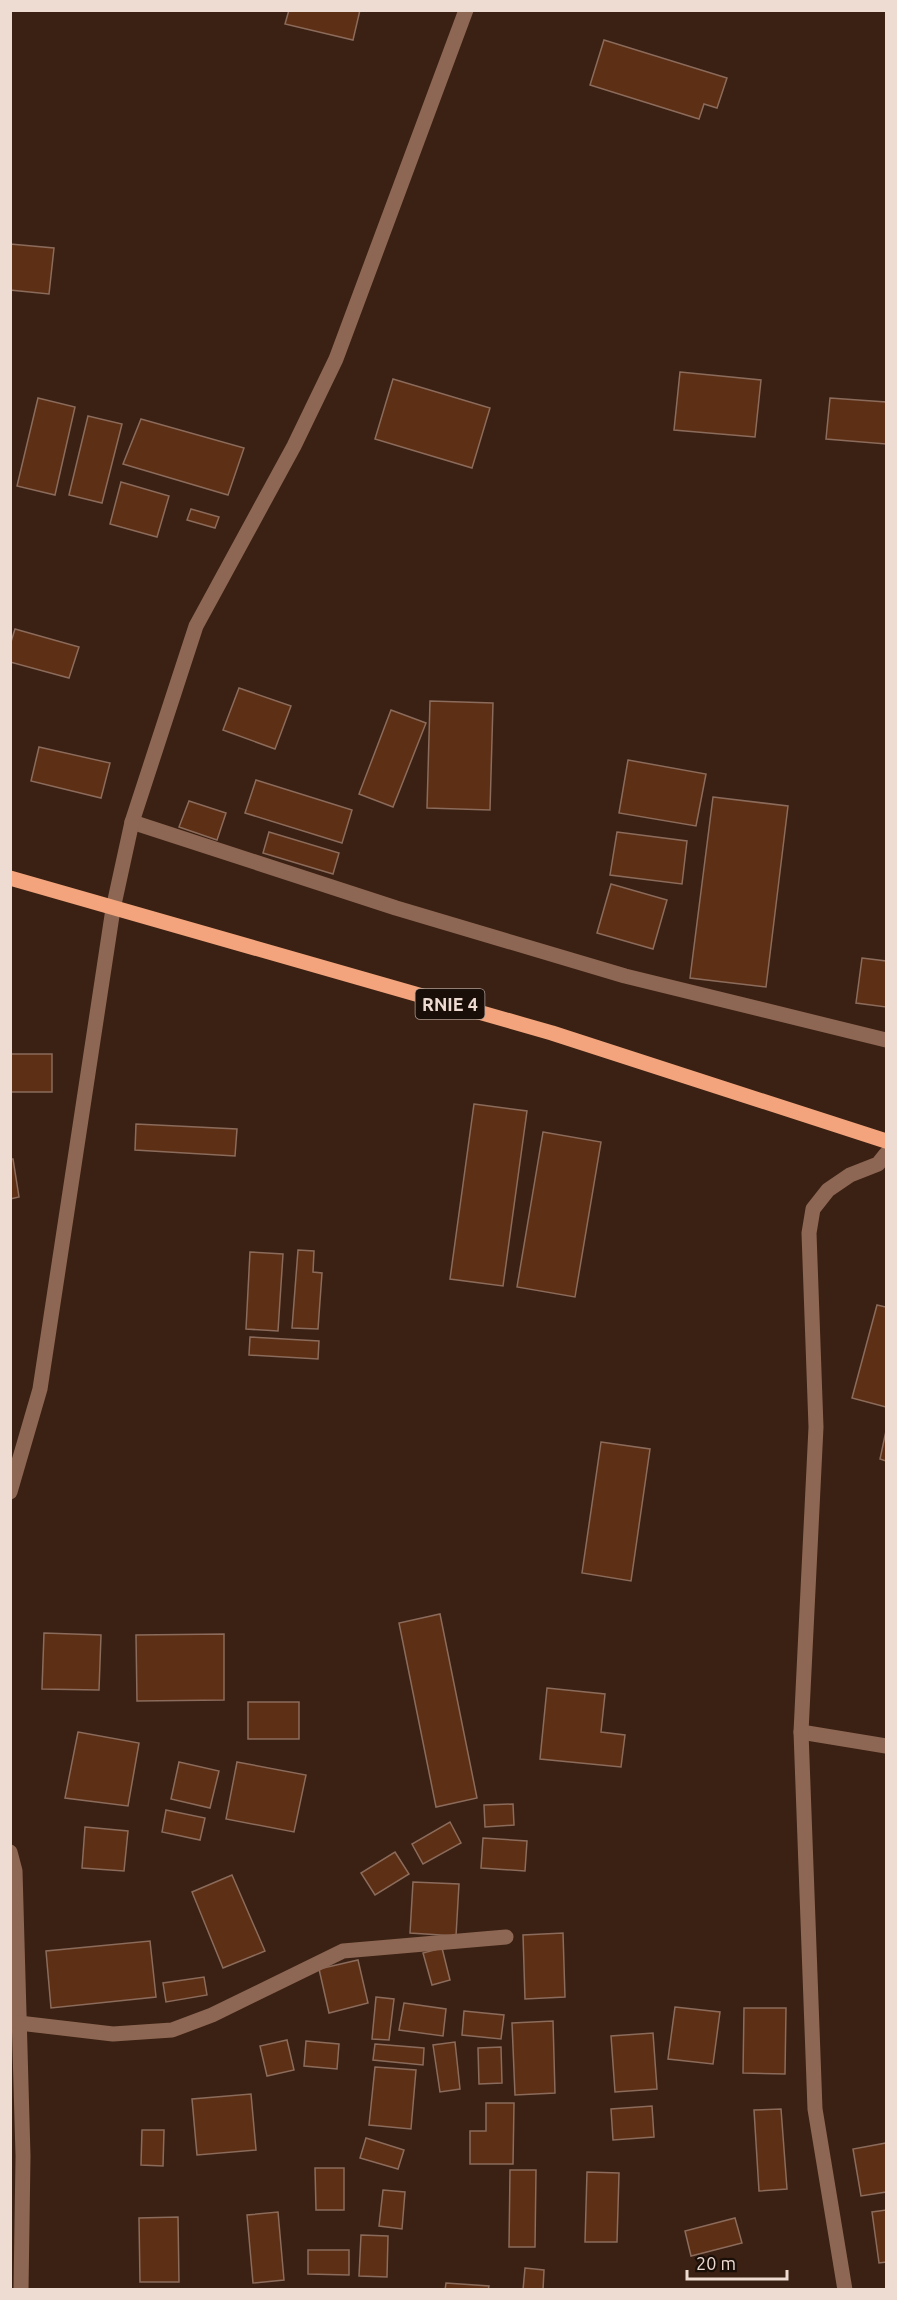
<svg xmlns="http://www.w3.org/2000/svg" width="897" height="2300" viewBox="0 0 897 2300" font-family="Ubuntu,sans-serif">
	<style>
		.building { fill: #5d2f15; stroke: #8b6b5b; stroke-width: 1.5 }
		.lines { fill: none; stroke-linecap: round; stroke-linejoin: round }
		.minor { stroke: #8d6754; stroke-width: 15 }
		.major { stroke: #f3a47c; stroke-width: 15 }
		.labels { text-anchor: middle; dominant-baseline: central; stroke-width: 4.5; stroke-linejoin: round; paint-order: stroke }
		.shield { fill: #1a0e08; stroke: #ae9e95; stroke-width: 1.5 }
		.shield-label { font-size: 18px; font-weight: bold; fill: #eedbd2 }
	</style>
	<rect width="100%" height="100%" fill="#3b2113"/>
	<g class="building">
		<path d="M289,10H360L353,40L285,24Z"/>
		<path d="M604,40L727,78L717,108L704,104L699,119L590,85Z"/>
		<path d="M10,244L54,248L49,294L10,290Z"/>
		<path d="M680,372L761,380L755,437L674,430Z"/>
		<path d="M393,379L490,408L472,468L375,439Z"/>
		<path d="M38,398L75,407L55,495L17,486Z"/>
		<path d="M830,398L886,402V444L826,439Z"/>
		<path d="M88,416L122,424L102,503L69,495Z"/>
		<path d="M141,419L244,448L228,495L123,464Z"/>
		<path d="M121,482L169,496L157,537L110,524Z"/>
		<path d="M191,509L219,517L215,528L187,520Z"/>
		<path d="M15,629L79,647L69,678L10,662V645Z"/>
		<path d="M239,688L291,706L275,749L223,730Z"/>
		<path d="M430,701L493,703L490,810L427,808Z"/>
		<path d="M391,710L426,723L393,807L359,794Z"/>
		<path d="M39,747L110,763L101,798L31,781Z"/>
		<path d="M628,760L706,774L696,826L619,813Z"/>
		<path d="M256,780L352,810L342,843L245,813Z"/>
		<path d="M713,797L788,806L766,987L690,978Z"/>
		<path d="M189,801L226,813L217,840L179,827Z"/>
		<path d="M269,832L339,853L333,874L263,853Z"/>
		<path d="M617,832L687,841L682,884L610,875Z"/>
		<path d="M611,884L667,900L653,949L597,933Z"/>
		<path d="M862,958L886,961V1007L856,1003Z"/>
		<rect x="10" y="1054" width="42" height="38"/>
		<path d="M474,1104L527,1111L503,1286L450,1279Z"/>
		<path d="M136,1124L237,1129L235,1156L135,1150Z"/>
		<path d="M543,1132L601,1142L575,1297L517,1287Z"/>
		<path d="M10,1159H13L19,1197L10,1199Z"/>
		<path d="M298,1250L314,1251L313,1272L322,1273L318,1329L292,1328Z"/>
		<path d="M250,1252L283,1254L278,1331L246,1329Z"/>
		<path d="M877,1305L886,1307V1407L852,1398Z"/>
		<path d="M250,1337L319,1341L318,1359L249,1355Z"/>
		<path d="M886,1431V1461L880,1459Z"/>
		<path d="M601,1442L650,1449L631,1581L582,1573Z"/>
		<path d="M440,1614L477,1798L436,1807L399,1623Z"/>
		<path d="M44,1633L101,1635L99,1690L42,1689Z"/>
		<path d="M224,1634V1700L137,1701L136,1635Z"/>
		<path d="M547,1688L605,1694L601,1732L625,1735L621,1767L540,1759Z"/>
		<rect x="248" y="1702" width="51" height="37"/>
		<path d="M78,1732L139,1743L128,1806L65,1798Z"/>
		<path d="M179,1762L219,1771L210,1808L171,1799Z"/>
		<path d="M237,1762L306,1775L294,1832L226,1819Z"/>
		<path d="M513,1804L514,1825L485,1827L484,1805Z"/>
		<path d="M166,1810L205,1818L200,1840L162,1832Z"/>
		<path d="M450,1822L461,1843L423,1864L412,1844Z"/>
		<path d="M85,1827L128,1831L124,1871L82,1868Z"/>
		<path d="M483,1838L527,1841L525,1871L481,1868Z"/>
		<path d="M395,1852L409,1874L375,1895L361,1873Z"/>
		<path d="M232,1875L265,1951L223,1968L192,1892Z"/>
		<path d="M413,1882L459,1884L456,1936L410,1933Z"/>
		<path d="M563,1933L565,1997L525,1999L523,1935Z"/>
		<path d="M150,1941L156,1997L51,2008L46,1951Z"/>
		<path d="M442,1948L450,1980L432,1985L423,1953Z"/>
		<path d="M358,1960L368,2003L329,2013L319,1969Z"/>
		<path d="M204,1977L207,1995L166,2002L163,1983Z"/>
		<path d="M376,1997L394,1999L389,2040L372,2039Z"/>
		<path d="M404,2003L446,2009L443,2036L399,2030Z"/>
		<path d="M675,2007L720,2012L713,2064L668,2059Z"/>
		<path d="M744,2008H786L785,2074L743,2073Z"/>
		<path d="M464,2011L504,2015L501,2039L462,2035Z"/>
		<path d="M553,2021L555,2093L515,2095L512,2023Z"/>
		<path d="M653,2033L657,2089L615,2092L611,2036Z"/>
		<path d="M287,2040L294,2070L267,2076L260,2046Z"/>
		<path d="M306,2041L339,2044L337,2069L304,2066Z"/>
		<path d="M455,2042L460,2089L440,2092L433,2045Z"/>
		<path d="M375,2044L424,2048L423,2065L373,2060Z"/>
		<path d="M501,2047L502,2083L479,2084L478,2048Z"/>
		<path d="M375,2067L416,2070L411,2129L369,2125Z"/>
		<path d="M251,2094L256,2150L197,2155L192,2099Z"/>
		<path d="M486,2103H514L513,2164H470V2131H486Z"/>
		<path d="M652,2106L654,2137L613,2140L611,2109Z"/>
		<path d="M781,2109L787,2189L759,2191L754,2110Z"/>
		<path d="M142,2130H164L163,2166L141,2165Z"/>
		<path d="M366,2138L404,2150L398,2169L360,2158Z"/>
		<path d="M886,2143V2192L861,2196L853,2149Z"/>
		<path d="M315,2168H344V2210H316Z"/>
		<path d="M510,2170H536L535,2247H509Z"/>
		<path d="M587,2172L619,2173L617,2242H585Z"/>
		<path d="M383,2190L405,2192L402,2229L379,2226Z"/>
		<path d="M886,2210V2262L879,2263L872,2212Z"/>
		<path d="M278,2212L284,2280L253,2283L247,2215Z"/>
		<path d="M178,2217L179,2282H140L139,2218Z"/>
		<path d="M735,2218L742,2243L691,2256L685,2231Z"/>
		<path d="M361,2235L388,2236L387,2277L359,2276Z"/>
		<path d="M308,2250H349V2275L308,2274Z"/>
		<path d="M525,2268L544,2270L543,2290H523Z"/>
		<path d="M446,2283L489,2286L488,2290H445Z"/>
	</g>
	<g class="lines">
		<g class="minor">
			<path d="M132,822L396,908L625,976L886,1040"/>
			<path d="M10,1492L40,1389L113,909L132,822L196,626L294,446L336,359L466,10"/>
			<path d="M801,1732L886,1746"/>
			<path d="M10,1852L15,1871L23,2156L21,2290"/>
			<path d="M19,2023L113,2034L172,2030L212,2015L343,1951L506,1937"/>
			<path d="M845,2290L815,2109L801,1732L816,1427L809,1233L813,1209L828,1190L850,1175L878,1164L886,1154"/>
		</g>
		<path class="major" d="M10,878L552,1033L886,1141"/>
	</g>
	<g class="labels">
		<rect class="shield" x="415.5" y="989" width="69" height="30" rx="4.5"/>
		<g class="shield-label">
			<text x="450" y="1004">RNIE 4</text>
		</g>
	</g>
	<rect width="897" height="2300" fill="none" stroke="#eedbd2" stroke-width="24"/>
	<path d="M687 2270v9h100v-9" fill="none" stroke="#eedbd2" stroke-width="3"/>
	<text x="696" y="2270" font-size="18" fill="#eedbd2" stroke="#1a0e08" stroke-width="4.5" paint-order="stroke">20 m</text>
</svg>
